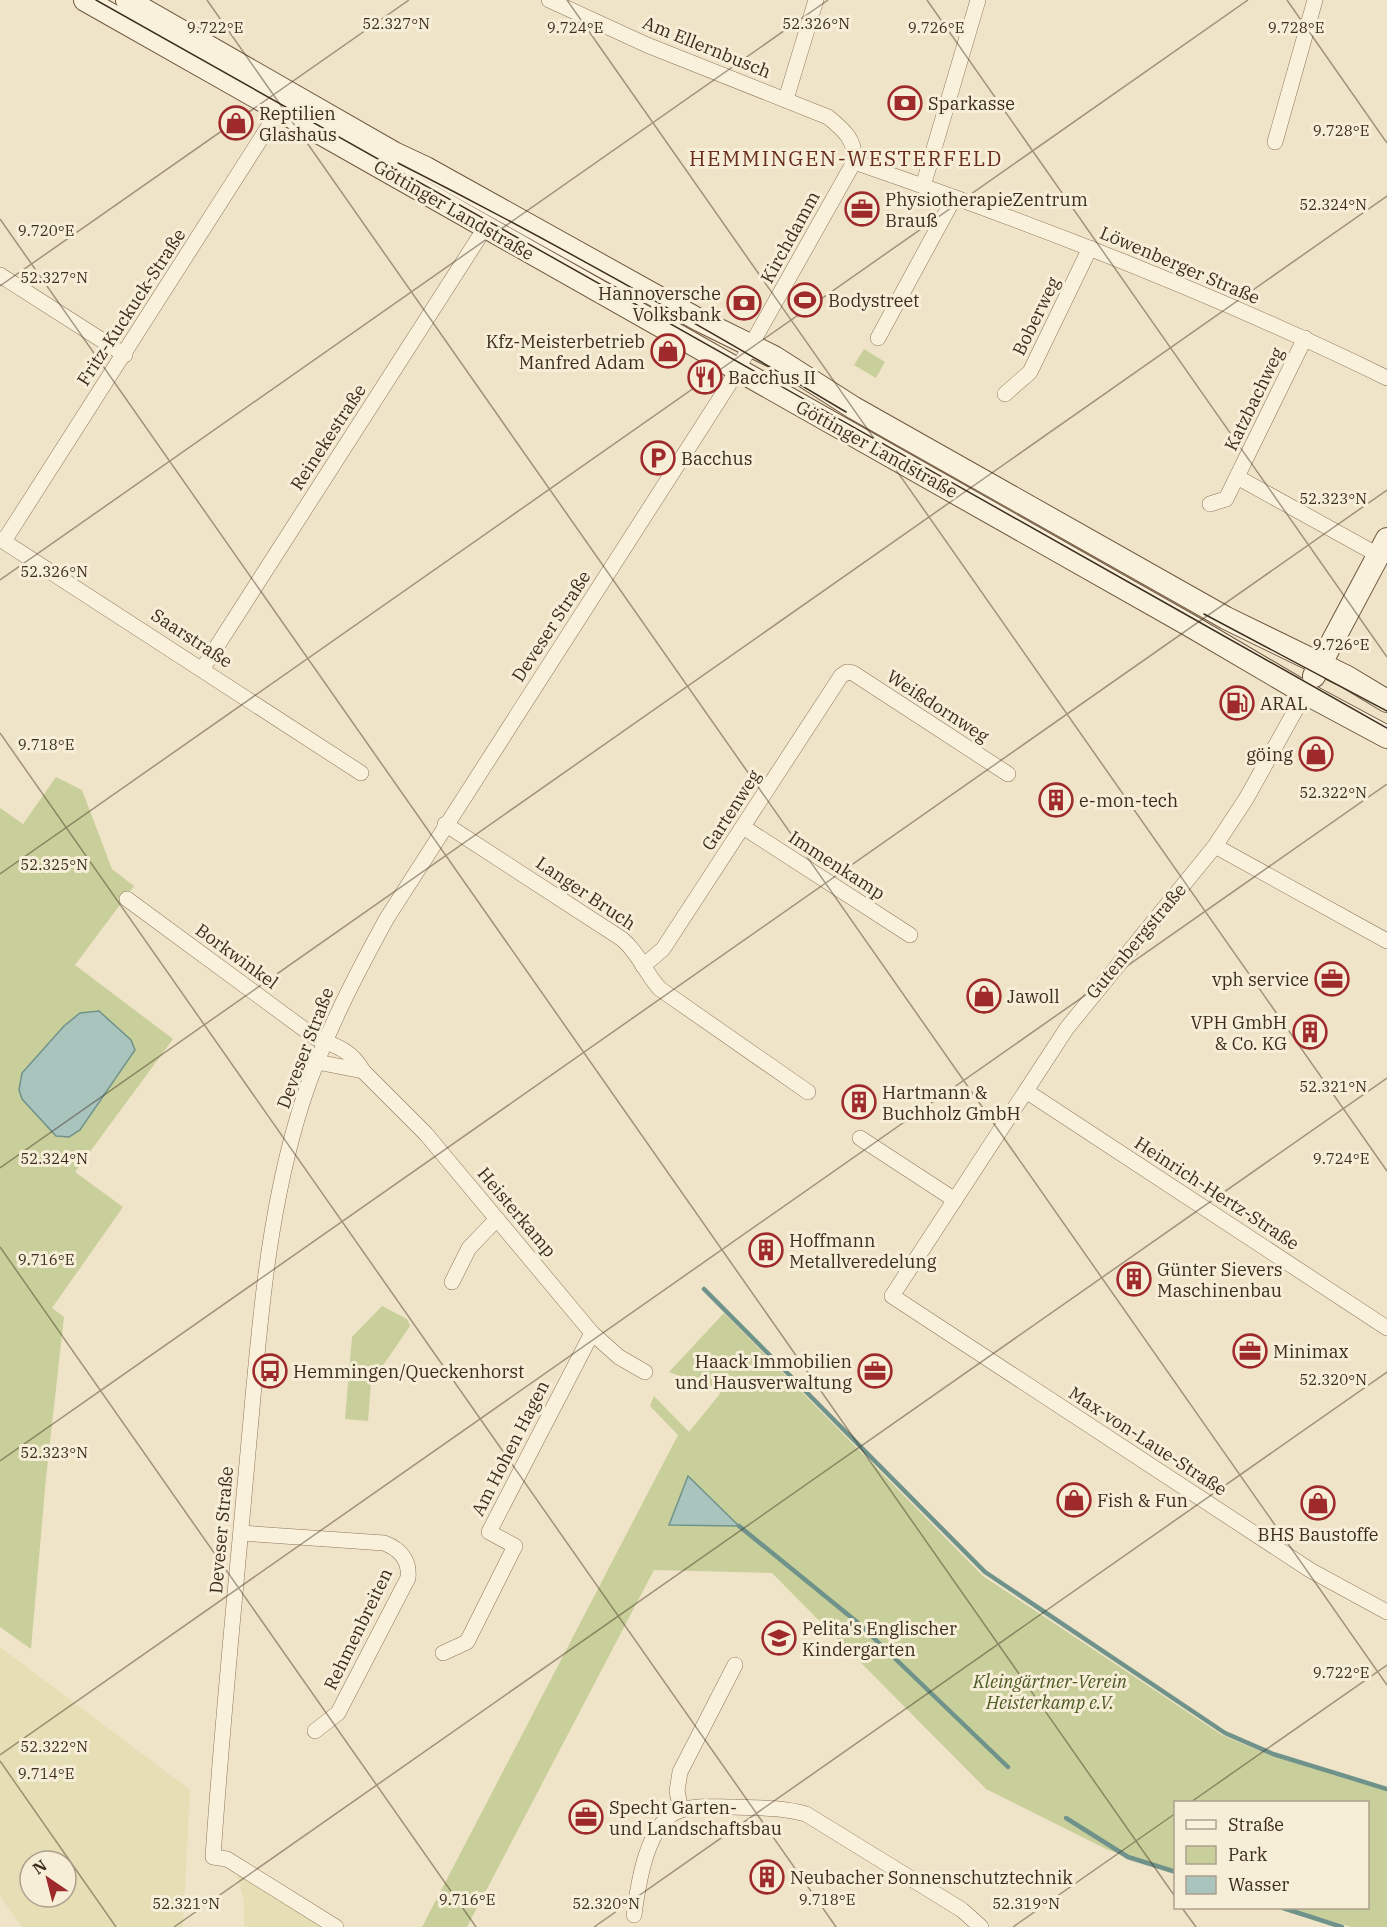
<svg xmlns="http://www.w3.org/2000/svg" width="1387" height="1927" viewBox="0 0 1387 1927" font-family="'IBM Plex Serif',serif">
	<style>
		.farmland { fill: #e6deb5; fill-rule: evenodd }
		.green { fill: #c9cf9b; fill-rule: evenodd }
		.water { fill: #a9c4bc; stroke: #6f938a; stroke-width: 1.5 }
		.lines { fill: none; stroke-linecap: round; stroke-linejoin: round }
		.stream { stroke: #6f938a; stroke-width: 4.5 }
		.street-casing { stroke: #8d765c; stroke-width: 16 }
		.secondary-casing { stroke: #6f573f; stroke-width: 24 }
		.street { stroke: #faf1dc; stroke-width: 15 }
		.secondary { stroke: #faf1dc; stroke-width: 22 }
		.tram { stroke: #3d2e20; stroke-width: 1.5 }
		.ticks { fill: none; stroke: #3d2e20; stroke-width: 1.5; stroke-opacity: 0.45 }
		.labels { text-anchor: middle; dominant-baseline: central; stroke-width: 6; stroke-linejoin: round; paint-order: stroke }
		.street-label { font-size: 18px; fill: #3d2e20; stroke: #f7eed8 }
		.poi-label { font-size: 18px; fill: #3d2e20; stroke: #f7eed8; text-anchor: start }
		.park-label { font-size: 18px; font-style: italic; fill: #4d5a26; stroke: #f7eed8 }
		.quarter-label { font-size: 21px; letter-spacing: 1.5px; fill: #6b2e1e; stroke: #f7eed8 }
		.ticks-label { font-size: 15px; text-anchor: middle; fill: #3d2e20; stroke: #f7eed8; stroke-width: 6; stroke-linejoin: round; paint-order: stroke }
	</style>
	<rect width="100%" height="100%" fill="#f0e4c8"/>
	<g class="farmland">
		<path d="M0,1647L190,1790L183,1927H22L0,1896ZM30,1861H66V1897H30Z"/>
		<path d="M236,1871L326,1927H244V1902Z"/>
	</g>
	<g class="green">
		<path d="M864,349L885,362L876,378L854,365Z"/>
		<path d="M56,777L82,790L112,869L134,886L75,965L173,1039L75,1172L123,1207L52,1308L64,1317L46,1478L31,1649L0,1627V808L23,824ZM80,1013C101,1021 127,1027 135,1050L80,1130L69,1137L56,1136L22,1099V1073L64,1026Z"/>
		<path d="M382,1306L407,1319L410,1326L371,1383L368,1421L345,1419L352,1337Z"/>
		<path d="M724,1313L983,1576L1222,1735L1272,1756L1387,1791V1927H1351L1289,1908H1368V1802H1176L1175,1872L1108,1850L986,1789L772,1573L654,1570L467,1927H422L678,1435L650,1406L654,1396L689,1432L719,1395L720,1391L669,1372Z"/>
	</g>
	<g class="water">
		<path d="M99,1011L131,1040L135,1050L80,1130L69,1137L56,1136L22,1099L19,1090L22,1073L64,1026L80,1013Z"/>
		<path d="M688,1476L739,1526L669,1525Z"/>
	</g>
	<g class="lines">
		<g class="stream">
			<path d="M704,1289L985,1572L1225,1733L1273,1754L1387,1789"/>
			<path d="M739,1526L857,1622L1008,1767"/>
			<path d="M1066,1818L1128,1857L1176,1872"/>
			<path d="M1283,1908L1342,1927"/>
		</g>
		<defs>
			<g id="street">
				<path d="M786,99L816,0"/>
				<path d="M1275,142L1315,0"/>
				<path d="M854,162C1035,224 1215,294 1387,378"/>
				<path d="M923,186L978,0"/>
				<path d="M0,275L125,355"/>
				<path d="M878,338L954,198"/>
				<path d="M1005,394L1030,372L1090,248"/>
				<path d="M1237,477L1378,555"/>
				<path d="M1210,504L1226,499L1305,338"/>
				<path d="M0,539L361,773"/>
				<path d="M4,541L283,104"/>
				<path d="M203,668L485,228"/>
				<path d="M1305,693L1246,799L1215,846L1067,1028L892,1296L1310,1570L1387,1612"/>
				<path d="M445,824L622,939C639,953 645,973 660,989L808,1092"/>
				<path d="M743,827L910,935"/>
				<path d="M1215,846L1387,941"/>
				<path d="M127,899L316,1038C337,1046 352,1051 363,1071L317,1062"/>
				<path d="M643,966L663,949L841,676L847,672L853,673L1008,774"/>
				<path d="M363,1071L426,1134L592,1333L619,1357L645,1372"/>
				<path d="M1026,1091L1387,1328"/>
				<path d="M860,1138L955,1200"/>
				<path d="M452,1282L469,1248L497,1219"/>
				<path d="M241,1533L384,1543C400,1549 410,1560 408,1578L338,1713L315,1731"/>
				<path d="M443,1653L467,1642L515,1546L489,1532L592,1333"/>
				<path d="M681,1810L677,1791L680,1772L735,1665"/>
				<path d="M634,1915C638,1885 647,1820 681,1810C698,1805 716,1807 732,1807C758,1808 781,1807 806,1814L962,1910L981,1927"/>
				<path d="M336,1927L227,1859L213,1857C222,1722 236,1587 248,1452C259,1335 266,1216 302,1103C323,1038 354,978 387,918L728,386L854,162C856,140 844,130 828,117L647,45L549,0"/>
			</g>
			<g id="secondary">
				<path d="M85,0L1189,625L1305,693L1387,737"/>
				<path d="M127,0L394,153L426,168L699,320L774,357L854,408L1226,618L1347,677L1387,701"/>
				<path d="M1314,676L1387,539"/>
			</g>
		</defs>
		<use href="#street" class="street-casing"/>
		<use href="#secondary" class="secondary-casing"/>
		<use href="#street" class="street"/>
		<use href="#secondary" class="secondary"/>
		<g class="tram">
			<path d="M96,0C526,244 957,485 1387,728"/>
			<path d="M398,163C550,240 699,324 846,412"/>
			<path d="M1204,614L1387,711"/>
		</g>
	</g>
	<path class="ticks" d="M207,0L1387,1685M567,0L1387,1171M927,0L1387,657M1287,0L1387,143M0,219L1176,1898M0,286L409,0M0,580L828,0M0,733L836,1927M0,874L1248,0M0,1168L1387,196M0,1247L476,1927M0,1461L1387,490M0,1755L1387,784M0,1761L116,1927M1191,1802L1387,1665M1182,1908L1196,1927M174,1927L1387,1078M594,1927L1387,1372M1013,1927L1176,1813"/>
	<defs>
		<symbol id="bank-ring" viewBox="-11 -11 22 22"><circle r="9.5" fill="#f7eed8" stroke="#9e2a2b" stroke-width="1.5"/><path d="M-6-4H6V4H-6ZM0-2.3a2.3 2.3 0 1 0 0 4.6a2.3 2.3 0 1 0 0-4.6Z" fill="#9e2a2b"/></symbol>
		<symbol id="shop-ring" viewBox="-11 -11 22 22"><circle r="9.5" fill="#f7eed8" stroke="#9e2a2b" stroke-width="1.5"/><path d="M-5-2.5h2.3a2.7 3.5 0 0 1 5.4 0H5L5.5 6h-11ZM-1.5-2.5h3a1.5 2.3 0 0 0-3 0Z" fill="#9e2a2b"/></symbol>
		<symbol id="office-ring" viewBox="-11 -11 22 22"><circle r="9.5" fill="#f7eed8" stroke="#9e2a2b" stroke-width="1.5"/><path d="M-6-3h4V-5.5h4V-3h4V5H-6ZM-1-4.5V-3h2v-1.5ZM-6 0V1H6V0Z" fill="#9e2a2b"/></symbol>
		<symbol id="stadium-ring" viewBox="-11 -11 22 22"><circle r="9.5" fill="#f7eed8" stroke="#9e2a2b" stroke-width="1.5"/><path d="M0-5a6.5 5 0 1 0 0 10a6.5 5 0 1 0 0-10ZM-3.5-1.8h7v3.6h-7Z" fill="#9e2a2b"/></symbol>
		<symbol id="restaurant-ring" viewBox="-11 -11 22 22"><circle r="9.5" fill="#f7eed8" stroke="#9e2a2b" stroke-width="1.5"/><path d="M-5-6h1v4h1v-4h1v4h1v-4h1v5L-1.5 .5V6h-2V.5L-5-1ZM5-6V6H3V1.5H1.5Q1.5-4 5-6Z" fill="#9e2a2b"/></symbol>
		<symbol id="parking-ring" viewBox="-11 -11 22 22"><circle r="9.5" fill="#f7eed8" stroke="#9e2a2b" stroke-width="1.5"/><path d="M-3.5-5.5H1a3.5 3.5 0 0 1 0 7H-1V5.5H-3.5ZM-1-3.4V-.6H.8a1.4 1.4 0 0 0 0-2.8Z" fill="#9e2a2b"/></symbol>
		<symbol id="fuel-ring" viewBox="-11 -11 22 22"><circle r="9.5" fill="#f7eed8" stroke="#9e2a2b" stroke-width="1.5"/><path d="M-5.5-6h7V0h2V4h1.3V-2.5L3-4.5l.8-.8L6-3V5H2.5V1h-1V6h-7ZM-4.2-4.7v3.2H.2V-4.7Z" fill="#9e2a2b"/></symbol>
		<symbol id="building-ring" viewBox="-11 -11 22 22"><circle r="9.5" fill="#f7eed8" stroke="#9e2a2b" stroke-width="1.5"/><path d="M-4-6H4V6H1V3H-1V6H-4ZM-2.5-4.3h1.7v1.8h-1.7ZM.8-4.3h1.7v1.8H.8ZM-2.5-1h1.7V.8h-1.7ZM.8-1h1.7V.8H.8Z" fill="#9e2a2b"/></symbol>
		<symbol id="bus-ring" viewBox="-11 -11 22 22"><circle r="9.5" fill="#f7eed8" stroke="#9e2a2b" stroke-width="1.5"/><path d="M-5-6H5V4H4V6H2V4H-2V6H-4V4H-5ZM-3.5-4V0h7V-4ZM-3.5 1.2v1.5H-2V1.2ZM2 1.2v1.5H3.5V1.2Z" fill="#9e2a2b"/></symbol>
		<symbol id="school-ring" viewBox="-11 -11 22 22"><circle r="9.5" fill="#f7eed8" stroke="#9e2a2b" stroke-width="1.5"/><path d="M0-5L7-2L0 1L-7-2ZM-4 1L0 2.5L4 1V4Q0 6-4 4Z" fill="#9e2a2b"/></symbol>
	</defs>
	<g fill-rule="evenodd">
		<use href="#bank-ring" x="886" y="84" width="38" height="38"/>
		<use href="#shop-ring" x="217" y="104" width="38" height="38"/>
		<use href="#office-ring" x="843" y="190" width="38" height="38"/>
		<use href="#stadium-ring" x="786" y="281" width="38" height="38"/>
		<use href="#bank-ring" x="725" y="284" width="38" height="38"/>
		<use href="#shop-ring" x="649" y="332" width="38" height="38"/>
		<use href="#restaurant-ring" x="686" y="358" width="38" height="38"/>
		<use href="#parking-ring" x="639" y="439" width="38" height="38"/>
		<use href="#fuel-ring" x="1218" y="684" width="38" height="38"/>
		<use href="#shop-ring" x="1297" y="735" width="38" height="38"/>
		<use href="#building-ring" x="1037" y="781" width="38" height="38"/>
		<use href="#office-ring" x="1313" y="960" width="38" height="38"/>
		<use href="#shop-ring" x="965" y="977" width="38" height="38"/>
		<use href="#building-ring" x="1291" y="1013" width="38" height="38"/>
		<use href="#building-ring" x="840" y="1083" width="38" height="38"/>
		<use href="#building-ring" x="747" y="1231" width="38" height="38"/>
		<use href="#building-ring" x="1115" y="1260" width="38" height="38"/>
		<use href="#office-ring" x="1231" y="1332" width="38" height="38"/>
		<use href="#bus-ring" x="251" y="1352" width="38" height="38"/>
		<use href="#office-ring" x="856" y="1352" width="38" height="38"/>
		<use href="#shop-ring" x="1055" y="1481" width="38" height="38"/>
		<use href="#shop-ring" x="1299" y="1484" width="38" height="38"/>
		<use href="#school-ring" x="760" y="1619" width="38" height="38"/>
		<use href="#office-ring" x="567" y="1798" width="38" height="38"/>
		<use href="#building-ring" x="748" y="1858" width="38" height="38"/>
	</g>
	<g class="labels">
		<g class="street-label">
			<text transform="translate(707 47) rotate(22)">Am Ellernbusch</text>
			<text transform="translate(454 210) rotate(30)">Göttinger Landstraße</text>
			<text transform="translate(790 237) rotate(-61)">Kirchdamm</text>
			<text transform="translate(1180 265) rotate(23)">Löwenberger Straße</text>
			<text transform="translate(131 307) rotate(-57)">Fritz-Kuckuck-Straße</text>
			<text transform="translate(1036 316) rotate(-64)">Boberweg</text>
			<text transform="translate(1254 399) rotate(-64)">Katzbachweg</text>
			<text transform="translate(328 437) rotate(-57)">Reinekestraße</text>
			<text transform="translate(877 449) rotate(29)">Göttinger Landstraße</text>
			<text transform="translate(551 626) rotate(-57)">Deveser Straße</text>
			<text transform="translate(192 638) rotate(33)">Saarstraße</text>
			<text transform="translate(938 706) rotate(33)">Weißdornweg</text>
			<text transform="translate(731 810) rotate(-57)">Gartenweg</text>
			<text transform="translate(837 865) rotate(33)">Immenkamp</text>
			<text transform="translate(586 893) rotate(34)">Langer Bruch</text>
			<text transform="translate(1136 941) rotate(-50)">Gutenbergstraße</text>
			<text transform="translate(237 956) rotate(36)">Borkwinkel</text>
			<text transform="translate(305 1048) rotate(-69)">Deveser Straße</text>
			<text transform="translate(1217 1193) rotate(33)">Heinrich-Hertz-Straße</text>
			<text transform="translate(517 1212) rotate(50)">Heisterkamp</text>
			<text transform="translate(1148 1441) rotate(33)">Max-von-Laue-Straße</text>
			<text transform="translate(510 1448) rotate(-63)">Am Hohen Hagen</text>
			<text transform="translate(221 1530) rotate(-85)">Deveser Straße</text>
			<text transform="translate(358 1629) rotate(-64)">Rehmenbreiten</text>
		</g>
		<g class="poi-label">
			<text x="928" y="103">Sparkasse</text>
			<text x="259" y="113">Reptilien<tspan x="259" dy="21">Glashaus</tspan></text>
			<text x="885" y="199">PhysiotherapieZentrum<tspan x="885" dy="21">Brauß</tspan></text>
			<text x="721" y="293" text-anchor="end">Hannoversche<tspan x="721" dy="21">Volksbank</tspan></text>
			<text x="828" y="300">Bodystreet</text>
			<text x="645" y="341" text-anchor="end">Kfz-Meisterbetrieb<tspan x="645" dy="21">Manfred Adam</tspan></text>
			<text x="728" y="377">Bacchus II</text>
			<text x="681" y="458">Bacchus</text>
			<text x="1260" y="703">ARAL</text>
			<text x="1293" y="754" text-anchor="end">göing</text>
			<text x="1079" y="800">e-mon-tech</text>
			<text x="1309" y="979" text-anchor="end">vph service</text>
			<text x="1007" y="996">Jawoll</text>
			<text x="1287" y="1022" text-anchor="end">VPH GmbH<tspan x="1287" dy="21">&amp; Co. KG</tspan></text>
			<text x="882" y="1092">Hartmann &amp;<tspan x="882" dy="21">Buchholz GmbH</tspan></text>
			<text x="789" y="1240">Hoffmann<tspan x="789" dy="21">Metallveredelung</tspan></text>
			<text x="1157" y="1269">Günter Sievers<tspan x="1157" dy="21">Maschinenbau</tspan></text>
			<text x="1273" y="1351">Minimax</text>
			<text x="852" y="1361" text-anchor="end">Haack Immobilien<tspan x="852" dy="21">und Hausverwaltung</tspan></text>
			<text x="293" y="1371">Hemmingen/Queckenhorst</text>
			<text x="1097" y="1500">Fish &amp; Fun</text>
			<text x="1318" y="1534" text-anchor="middle">BHS Baustoffe</text>
			<text x="802" y="1628">Pelita's Englischer<tspan x="802" dy="21">Kindergarten</tspan></text>
			<text x="609" y="1807">Specht Garten-<tspan x="609" dy="21">und Landschaftsbau</tspan></text>
			<text x="790" y="1877">Neubacher Sonnenschutztechnik</text>
		</g>
		<g class="park-label">
			<text x="1050" y="1681">Kleingärtner-Verein<tspan x="1050" dy="21">Heisterkamp e.V.</tspan></text>
		</g>
		<g class="quarter-label">
			<text x="846" y="158">HEMMINGEN-WESTERFELD</text>
		</g>
	</g>
	<g class="ticks-label">
		<text x="396" y="29">52.327°N</text>
		<text x="816" y="29">52.326°N</text>
		<text x="215" y="33">9.722°E</text>
		<text x="575" y="33">9.724°E</text>
		<text x="936" y="33">9.726°E</text>
		<text x="1296" y="33">9.728°E</text>
		<text x="1341" y="136">9.728°E</text>
		<text x="1333" y="210">52.324°N</text>
		<text x="46" y="236">9.720°E</text>
		<text x="54" y="283">52.327°N</text>
		<text x="1333" y="504">52.323°N</text>
		<text x="54" y="577">52.326°N</text>
		<text x="1341" y="650">9.726°E</text>
		<text x="46" y="750">9.718°E</text>
		<text x="1333" y="798">52.322°N</text>
		<text x="54" y="870">52.325°N</text>
		<text x="1333" y="1092">52.321°N</text>
		<text x="1341" y="1164">9.724°E</text>
		<text x="54" y="1164">52.324°N</text>
		<text x="46" y="1265">9.716°E</text>
		<text x="1333" y="1385">52.320°N</text>
		<text x="54" y="1458">52.323°N</text>
		<text x="1341" y="1678">9.722°E</text>
		<text x="54" y="1752">52.322°N</text>
		<text x="46" y="1779">9.714°E</text>
		<text x="467" y="1905">9.716°E</text>
		<text x="827" y="1905">9.718°E</text>
		<text x="186" y="1909">52.321°N</text>
		<text x="606" y="1909">52.320°N</text>
		<text x="1026" y="1909">52.319°N</text>
	</g>
	<rect x="1174" y="1801" width="195" height="108" fill="#f7eed8" stroke="#ada18e" stroke-width="1.5"/>
	<rect x="1186" y="1820" width="30" height="9" fill="#faf1dc" stroke="#ada18e" stroke-width="1.5"/>
	<text x="1228" y="1831" font-size="18" fill="#3d2e20">Straße</text>
	<rect x="1186" y="1846" width="30" height="18" fill="#c9cf9b" stroke="#ada18e" stroke-width="1.5"/>
	<text x="1228" y="1861" font-size="18" fill="#3d2e20">Park</text>
	<rect x="1186" y="1876" width="30" height="18" fill="#a9c4bc" stroke="#ada18e" stroke-width="1.5"/>
	<text x="1228" y="1891" font-size="18" fill="#3d2e20">Wasser</text>
	<g transform="translate(48 1879) rotate(325)"><circle r="28" fill="#f7eed8" stroke="#ada18e" stroke-width="1.5"/>
	<path d="M0-4.5L10 22L0 15L-10 22Z" fill="#9e2a2b"/>
	<text y="-9" font-size="16" font-weight="bold" text-anchor="middle" fill="#3d2e20">N</text>
	</g>
</svg>
